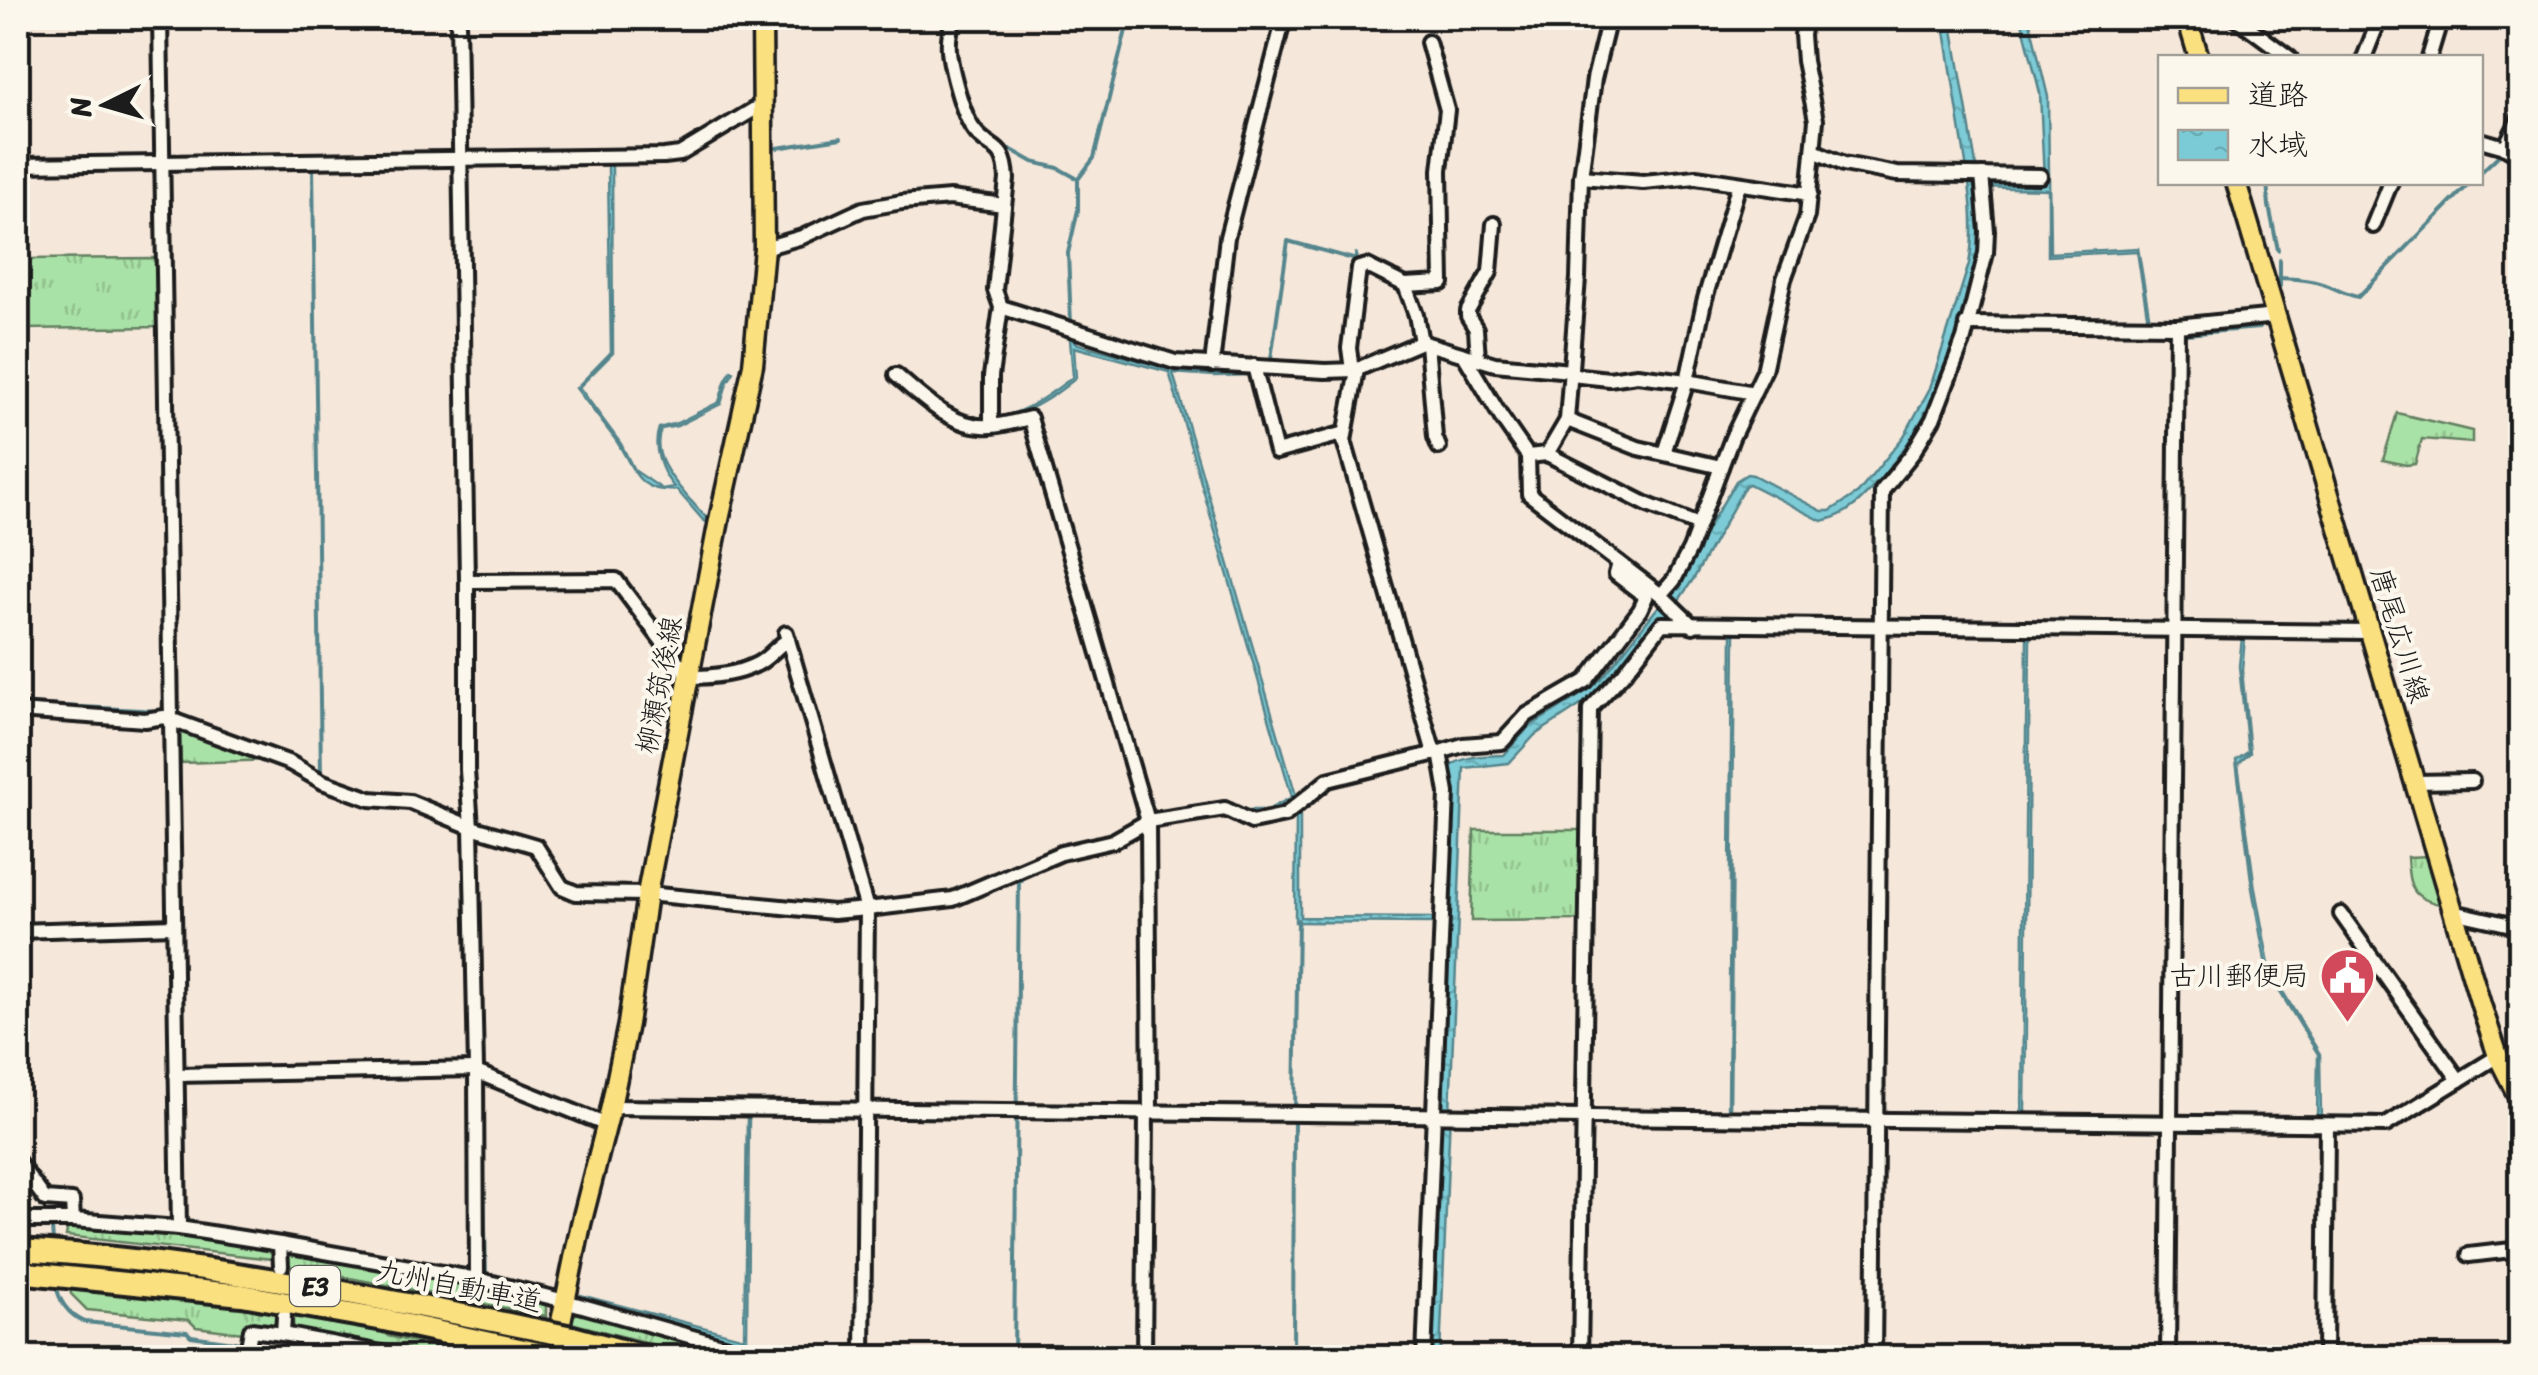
<svg xmlns="http://www.w3.org/2000/svg" width="2538" height="1375" viewBox="0 0 2538 1375" font-family="Sriracha,'Klee One',sans-serif">
	<style>
		.grass { fill: url(#grass-tufts); stroke: #627f61; stroke-width: 2.5 }
		.water { fill: url(#water-ripples); stroke: #55858c; stroke-width: 2.5 }
		.lines { fill: none; stroke-linecap: round; stroke-linejoin: round }
		.stream { stroke: #55858c; stroke-width: 4 }
		.minor-casing { stroke: #1c1c1c; stroke-width: 20 }
		.major-casing { stroke: #1c1c1c; stroke-width: 25 }
		.highway-casing { stroke: #1c1c1c; stroke-width: 28 }
		.minor { stroke: #fbf7ec; stroke-width: 12 }
		.major { stroke: #fbe080; stroke-width: 18 }
		.highway { stroke: #fbe080; stroke-width: 20 }
		.highway-bridge-casing { stroke: #1c1c1c; stroke-width: 28; stroke-linecap: butt }
		.highway-bridge { stroke: #fbe080; stroke-width: 20 }
		.labels { text-anchor: middle; dominant-baseline: central; stroke-width: 8; stroke-linejoin: round; paint-order: stroke }
		.shield { fill: #fbf7ec; stroke: #5f5e5a; stroke-width: 2.5 }
		.shield-label { font-size: 25px; font-weight: bold; fill: #1c1c1c }
		.street-label { font-size: 28px; fill: #1c1c1c; stroke: #fbf7ec }
		.poi-label { font-size: 28px; fill: #1c1c1c; stroke: #fbf7ec; text-anchor: end }
	</style>
	<defs>
		<pattern id="grass-tufts" width="24" height="20" patternUnits="userSpaceOnUse" patternTransform="scale(2.5)"><rect width="24" height="20" fill="#a9e2a6"/><path d="M3 7l-1-3M5 7V3M7 7l1-3M15 17l-1-3M17 17v-4M19 17l1-3" fill="none" stroke="#91c18e"/></pattern>
		<pattern id="water-ripples" width="26" height="14" patternUnits="userSpaceOnUse" patternTransform="scale(2.5)"><rect width="26" height="14" fill="#7bcbd6"/><path d="M2 4q2-2 4 0t4 0M15 11q2-2 4 0t4 0" fill="none" stroke="#6aaeb7"/></pattern>
	</defs>
	<rect width="100%" height="100%" fill="#f5e7da"/>
	<filter id="ink" filterUnits="userSpaceOnUse"><feTurbulence type="fractalNoise" baseFrequency=".01" numOctaves="2"/><feDisplacementMap in="SourceGraphic" scale="20" xChannelSelector="R" yChannelSelector="G"/><feConvolveMatrix kernelMatrix="1 2 1 2 8 2 1 2 1" color-interpolation-filters="sRGB"/></filter>
	<g filter="url(#ink)">
		<g class="grass">
			<path d="M154,258V261L159,262L160,327L24,329L23,259Z"/>
			<path d="M2397,413L2472,431V443L2422,439L2415,464L2406,465L2383,460Z"/>
			<path d="M180,727L273,760L181,763Z"/>
			<path d="M1474,830H1581L1580,920L1471,921Z"/>
			<path d="M2430,856L2444,905C2411,899 2409,888 2407,857Z"/>
			<path d="M68,1224L278,1246L279,1263L272,1259L66,1236Z"/>
			<path d="M282,1246L541,1297L546,1303V1316L283,1265Z"/>
			<path d="M70,1288L216,1301L283,1311L281,1330L246,1327L242,1333L196,1327L189,1320L87,1310L71,1294Z"/>
			<path d="M582,1311L749,1357H702L571,1323L573,1316Z"/>
			<path d="M288,1312L385,1332L388,1336L488,1357H435L294,1330L293,1321L288,1319Z"/>
		</g>
		<g class="water">
			<path d="M1943,18H1951L1979,182L2044,180L2040,93L2021,18H2029L2048,97L2050,253L2138,248L2150,321H2148L2137,251L2048,256V189L1979,187C1980,207 1983,228 1980,248C1976,273 1968,297 1960,322C1942,384 1925,427 1882,477C1865,497 1849,516 1822,521L1749,484L1745,486L1694,578L1677,603L1616,675L1590,699L1535,735L1509,763L1464,768L1440,1357H1428L1448,768C1464,755 1484,756 1504,755L1529,727L1590,689L1604,676L1669,593L1736,481L1747,474L1753,475L1822,511H1830L1858,493L1904,436L1930,388L1969,264C1977,220 1968,176 1961,133C1955,94 1949,56 1943,18Z"/>
			<path d="M605,163H611L612,166L613,353L579,387L621,444L634,470L662,489L674,487C661,472 652,448 659,428L677,423L719,402L725,382L731,371L734,372L727,383L721,404L677,426L661,429C650,456 674,481 690,500C698,508 703,516 713,523L711,525L703,520L677,490C635,494 634,466 615,439C602,422 589,405 576,388L611,352L608,168Z"/>
			<path d="M1070,339H1073L1078,344L1170,369L1205,373L1249,372V375L1215,376L1173,373L1297,799L1267,812H1244V810H1267L1292,797L1169,372L1074,347L1076,378C1052,398 1028,413 997,420V417C1026,413 1050,394 1073,377Z"/>
			<path d="M1732,634H1735L1730,1113H1728Z"/>
			<path d="M2027,637H2030L2025,1117H2022Z"/>
			<path d="M2242,638H2245L2242,670L2250,753L2238,764L2255,889L2270,970L2320,1054L2321,1116H2374V1119H2317L2318,1054L2267,971L2252,888L2236,760L2248,752L2239,666Z"/>
			<path d="M1300,814V917L1434,918L1433,923L1295,922L1296,816Z"/>
			<path d="M747,1116H749L747,1340L809,1357L770,1348L765,1352L764,1350L581,1299V1295L744,1338Z"/>
		</g>
		<g class="lines">
			<g class="stream">
				<path d="M944,37L943,58L949,81"/>
				<path d="M777,148L841,138"/>
				<path d="M1010,149L1033,162L1058,168L1078,179V210L1068,253L1071,324"/>
				<path d="M313,167L321,777"/>
				<path d="M1839,170L1883,178"/>
				<path d="M2480,173L2498,156"/>
				<path d="M1079,178L1094,158L1129,18"/>
				<path d="M1932,181L1963,182"/>
				<path d="M2267,182L2269,206L2278,250"/>
				<path d="M2280,260V286"/>
				<path d="M2280,278C2298,279 2317,280 2333,288C2342,292 2348,295 2358,297L2471,182"/>
				<path d="M18,305L23,704L160,711"/>
				<path d="M2008,318H2030"/>
				<path d="M2150,332H2172V336"/>
				<path d="M2185,334L2259,328"/>
				<path d="M1271,359L1288,241L1353,259H1356V254"/>
				<path d="M2168,698V638"/>
				<path d="M656,887L836,905L857,901L784,651"/>
				<path d="M18,923L93,922"/>
				<path d="M168,930L172,1161"/>
				<path d="M481,999L482,1060"/>
				<path d="M482,1081L486,1276"/>
				<path d="M1295,1110L1298,920"/>
				<path d="M2163,1114L2167,783"/>
				<path d="M52,1226L53,1243"/>
				<path d="M321,1245L351,1250"/>
				<path d="M56,1283C58,1300 68,1315 85,1322L187,1332L191,1336L241,1343L239,1358"/>
				<path d="M1014,1358L1019,881L1022,880"/>
				<path d="M1293,1358L1294,1120"/>
				<path d="M2331,1358L2333,1143"/>
			</g>
			<defs>
				<g id="minor">
					<path d="M160,18L179,1228"/>
					<path d="M458,18L467,581V770L471,827L476,1069L477,1279"/>
					<path d="M953,18C952,25 949,33 949,41C947,59 963,116 974,130C990,152 1005,141 1007,179L995,290L1001,307L991,376V426"/>
					<path d="M2236,18L2290,58"/>
					<path d="M2364,58L2375,30"/>
					<path d="M2429,58L2441,18"/>
					<path d="M2480,140L2505,147L2520,155"/>
					<path d="M2505,147L2520,117"/>
					<path d="M1814,151L1844,164L1897,174L2040,176"/>
					<path d="M18,165L664,156L680,154L763,104"/>
					<path d="M1581,177L1643,182L1696,177L1810,194"/>
					<path d="M2373,226L2391,182"/>
					<path d="M764,248L802,237L863,209L902,202L950,198L1004,205"/>
					<path d="M1405,285L1416,315L1421,342"/>
					<path d="M1001,307L1175,362L1325,371L1355,370L1421,342L1495,364L1571,371"/>
					<path d="M1966,324L2177,326L2276,316"/>
					<path d="M1427,344L1435,437L1439,447"/>
					<path d="M1464,355L1501,417L1528,456L1529,494L1661,595L1693,626"/>
					<path d="M1478,359L1476,329L1468,316V311L1490,272L1494,224"/>
					<path d="M1212,365L1227,237L1284,18"/>
					<path d="M1254,366L1276,452L1342,434L1434,753"/>
					<path d="M1352,370L1349,348L1359,268L1367,266L1405,285L1442,283L1440,170L1447,110L1428,42"/>
					<path d="M896,375C922,397 954,430 991,426C1004,425 1017,421 1030,418L1148,821L1150,1113"/>
					<path d="M1571,375L1609,379L1637,375L1687,381L1754,393"/>
					<path d="M1567,420L1638,448L1721,467"/>
					<path d="M1344,441L1357,370"/>
					<path d="M1664,453L1687,381L1704,302L1739,184"/>
					<path d="M1547,454L1648,505L1699,525"/>
					<path d="M1528,456L1547,454L1567,420L1578,278L1581,177L1594,79L1609,18"/>
					<path d="M467,581L616,580L689,677C711,677 735,675 755,665C768,660 776,646 788,640"/>
					<path d="M1661,595L1674,580L1690,549L1732,438L1764,371L1784,279L1807,216L1816,120L1804,61L1802,35L1805,18"/>
					<path d="M786,633L867,909L863,1358"/>
					<path d="M18,711L145,720L164,717L290,763L323,782L370,799L410,802L471,827L536,846L562,887L576,893L647,894L833,912L867,909L953,899L1061,853L1113,841L1148,821L1225,809L1252,822L1285,815L1328,780L1440,752"/>
					<path d="M2414,782L2472,781"/>
					<path d="M2453,912L2520,927"/>
					<path d="M2341,914L2459,1080"/>
					<path d="M18,931L174,926"/>
					<path d="M476,1072L607,1125"/>
					<path d="M176,1075L476,1069"/>
					<path d="M611,1107L2386,1125L2498,1056"/>
					<path d="M18,1162L45,1199L72,1201L73,1220"/>
					<path d="M18,1220H73L179,1228L280,1244L477,1279L565,1301L767,1358"/>
					<path d="M280,1244L281,1266"/>
					<path d="M2469,1255L2520,1249"/>
					<path d="M283,1334L408,1358"/>
					<path d="M246,1358L251,1330L283,1334L284,1316"/>
					<path d="M1144,1358L1146,1113"/>
					<path d="M1424,1358L1447,793L1440,752L1463,745L1502,742L1527,715L1586,681L1640,610L1646,597L1616,574L1619,563"/>
					<path d="M1580,1358L1590,709L1624,673L1662,624L2370,632"/>
					<path d="M1874,1358L1882,491L1912,454L1933,419L1964,339L1986,253L1987,231L1982,175"/>
					<path d="M2168,1358L2177,326"/>
					<path d="M2325,1358L2327,1125"/>
				</g>
				<g id="major">
					<path d="M2187,18L2199,58"/>
					<path d="M2236,182L2481,1005L2498,1056L2520,1100"/>
					<path d="M556,1346L581,1224L611,1107L628,1024L647,894L719,520L753,365L764,248L762,18"/>
				</g>
				<g id="highway">
					<path d="M18,1250C195,1260 368,1296 543,1331"/>
					<path d="M18,1272L242,1295L384,1320L538,1353"/>
					<path d="M572,1337L650,1358"/>
				</g>
			</defs>
			<use href="#minor" class="minor-casing"/>
			<use href="#major" class="major-casing"/>
			<use href="#highway" class="highway-casing"/>
			<use href="#minor" class="minor"/>
			<use href="#major" class="major"/>
			<use href="#highway" class="highway"/>
			<defs>
				<g id="highway-bridge">
					<path d="M543,1331L572,1337"/>
					<path d="M538,1353L559,1358"/>
				</g>
			</defs>
			<use href="#highway-bridge" class="highway-bridge-casing"/>
			<use href="#highway-bridge" class="highway-bridge"/>
		</g>
	</g>
	<defs>
		<symbol id="civic-pin" viewBox="-11 -11 22 30"><path d="M0 17L-7.5 6A9.5 9.5 0 1 1 7.5 6Z" fill="#d1495b" stroke="#fbf7ec"/><path d="M-.6-6.5H3V-4.5H.6V-3L4-1V1h2V6H-6V1h2V-1L-.6-3ZM-1.2 2.5V6h2.4V2.5Z" fill="#fff"/></symbol>
	</defs>
	<g fill-rule="evenodd">
		<use href="#civic-pin" x="2316" y="944" width="63" height="86"/>
	</g>
	<g class="labels">
		<rect class="shield" x="290" y="1266" width="50" height="40" rx="8"/>
		<g class="shield-label">
			<text x="315" y="1286">E3</text>
		</g>
		<g class="street-label">
			<text transform="translate(2400 635) rotate(73)">唐尾広川線</text>
			<text transform="translate(659 685) rotate(-79)">柳瀬筑後線</text>
			<text transform="translate(459 1286) rotate(11)">九州自動車道</text>
		</g>
		<g class="poi-label">
			<text x="2309" y="975">古川郵便局</text>
		</g>
	</g>
	<rect width="2538" height="1375" fill="none" stroke="#fbf7ec" stroke-width="60"/>
	<rect x="30" y="30" width="2478" height="1315" fill="none" stroke="#1c1c1c" stroke-width="4" filter="url(#ink)"/>
	<rect x="2158" y="55" width="325" height="130" fill="#fbf7ec" stroke="#a29f99" stroke-width="2.5"/>
	<rect x="2178" y="88" width="50" height="15" fill="#fbe080" stroke="#a29f99" stroke-width="2.5"/>
	<text x="2248" y="105" font-size="30" fill="#1c1c1c">道路</text>
	<rect x="2178" y="130" width="50" height="30" fill="url(#water-ripples)" stroke="#a29f99" stroke-width="2.5"/>
	<text x="2248" y="155" font-size="30" fill="#1c1c1c">水域</text>
	<g transform="translate(105 105) rotate(265)" stroke="#fbf7ec" stroke-width="8" paint-order="stroke">
	<path d="M0-8L18 38L0 25L-18 38Z" fill="#1c1c1c"/>
	<text y="-15" font-size="28" font-weight="bold" text-anchor="middle" fill="#1c1c1c">N</text>
	</g>
</svg>
